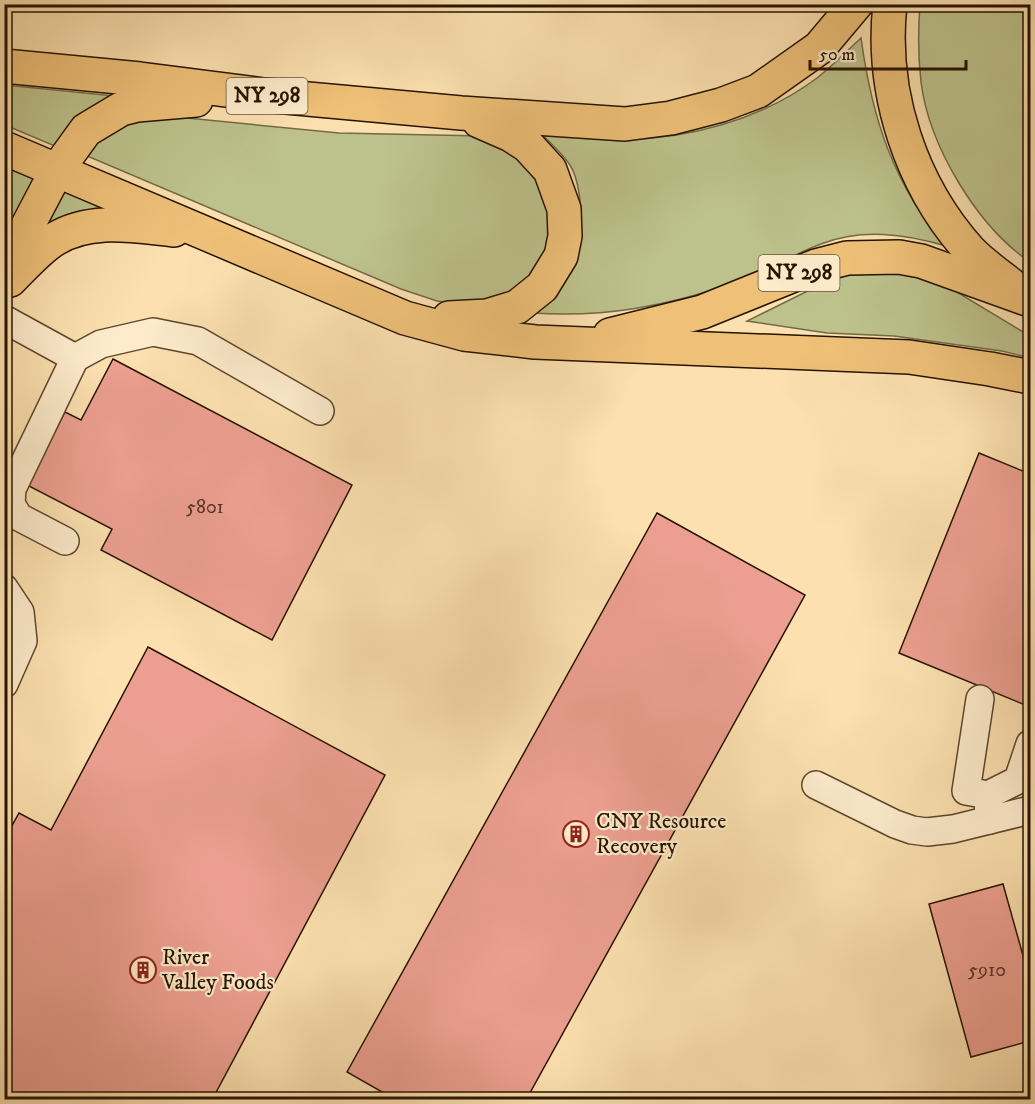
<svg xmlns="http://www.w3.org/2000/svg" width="1035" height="1104" viewBox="0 0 1035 1104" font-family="'IM FELL DW Pica',serif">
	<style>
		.green { fill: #bdc28c; stroke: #726a46; stroke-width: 1.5 }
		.building { fill: #ec9f90; stroke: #261300; stroke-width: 1.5 }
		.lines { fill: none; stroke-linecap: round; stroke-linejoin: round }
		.minor-casing { stroke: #5c462c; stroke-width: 30 }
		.major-casing { stroke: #261300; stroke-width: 36 }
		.minor { stroke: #fdebcb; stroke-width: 27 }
		.major { stroke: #eec078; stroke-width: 33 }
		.labels { text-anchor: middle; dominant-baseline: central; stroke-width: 4.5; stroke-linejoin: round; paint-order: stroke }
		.number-label { font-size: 20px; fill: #583624 }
		.shield { fill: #fdebcb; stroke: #66543d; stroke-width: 1.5 }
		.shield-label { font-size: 21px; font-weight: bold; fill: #261300 }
		.poi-label { font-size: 22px; fill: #261300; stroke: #fdebcb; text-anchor: start }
	</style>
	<rect width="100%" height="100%" fill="#fce0af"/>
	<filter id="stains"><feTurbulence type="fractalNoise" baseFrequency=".00333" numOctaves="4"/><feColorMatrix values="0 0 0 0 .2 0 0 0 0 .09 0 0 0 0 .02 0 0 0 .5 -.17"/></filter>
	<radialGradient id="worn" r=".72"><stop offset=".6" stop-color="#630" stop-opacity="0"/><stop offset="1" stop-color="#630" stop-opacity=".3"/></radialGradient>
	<g class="green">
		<path d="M920,5H1030V262C977,226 929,146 921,82C918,56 918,31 920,5Z"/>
		<path d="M861,38C872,118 893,184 946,246C905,234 862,228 821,244C791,255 764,273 734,283C667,306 604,318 533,313C546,297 562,281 574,263C586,243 582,184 570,165C561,152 549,141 538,131C563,134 589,138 615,139C684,141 761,120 817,78C832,66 846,52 861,38Z"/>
		<path d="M5,85L115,96L57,147L5,125Z"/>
		<path d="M146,114L339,133L482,136L520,150L551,197L549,250L534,275L510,293L496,299L458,304L437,301L401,289L80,153L85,146Z"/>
		<path d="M4,167L40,181L7,245L5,218Z"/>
		<path d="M59,189L102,207V209L40,235Z"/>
		<path d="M882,270L937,280L1030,336V358L1002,351L894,336L827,333L747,321L836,277Z"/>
	</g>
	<g class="building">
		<path d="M113,359L352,485L272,640L101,550L112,529L27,485L65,412L81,420Z"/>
		<path d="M979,453L1030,474V707L899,653Z"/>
		<path d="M657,513L805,595L526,1100H396L347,1072Z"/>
		<path d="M148,647L385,775L212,1100H4V840L19,813L51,830Z"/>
		<path d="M1003,884L1027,970L1030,969V1041L971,1057L929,904Z"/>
	</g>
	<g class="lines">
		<defs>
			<g id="minor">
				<path d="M4,319L75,358L12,489L11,504L19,517L65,541"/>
				<path d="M75,358L101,344L153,332L198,341L320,411"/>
				<path d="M4,588L20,612L23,641L4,684"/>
				<path d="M980,699L966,791L988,795L989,820"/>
				<path d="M816,785L895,824L912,830L927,832L953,829L1030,810"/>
				<path d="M988,795L1018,780L1030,744"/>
			</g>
			<g id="major">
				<path d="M890,4C880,93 911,186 971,252C983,264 997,274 1010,284"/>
				<path d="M4,66L140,79L264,95L461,113L625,124L671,118L721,105L758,91L819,48L856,4"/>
				<path d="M4,148L405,318L464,334L535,342L909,357L990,369L1030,377"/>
				<path d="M4,271L57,170L86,130L121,109L137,105L196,100"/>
				<path d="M10,280C23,267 40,248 55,239C91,217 134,226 174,230"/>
				<path d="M449,318L487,316L517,307L542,287L561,256L565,236L564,209L550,170L528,146L511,135L479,121"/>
				<path d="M610,335L702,312L816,266L847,258L899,257L921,261L1027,299"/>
			</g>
		</defs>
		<use href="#minor" class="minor-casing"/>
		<use href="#major" class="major-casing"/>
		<use href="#minor" class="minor"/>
		<use href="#major" class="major"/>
	</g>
	<defs>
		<symbol id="building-ring" viewBox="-11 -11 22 22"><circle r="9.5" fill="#fdebcb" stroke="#8f2418" stroke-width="1.5"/><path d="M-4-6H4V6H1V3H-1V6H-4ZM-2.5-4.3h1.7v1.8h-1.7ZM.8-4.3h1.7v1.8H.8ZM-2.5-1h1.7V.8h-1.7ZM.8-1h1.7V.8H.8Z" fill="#8f2418"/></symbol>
	</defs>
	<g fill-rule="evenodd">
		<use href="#building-ring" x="561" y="819" width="30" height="30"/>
		<use href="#building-ring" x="128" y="955" width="30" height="30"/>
	</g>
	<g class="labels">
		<g class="number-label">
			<text x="205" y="507">5801</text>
			<text x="987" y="970">5910</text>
		</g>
		<g class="shield">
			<rect x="226.5" y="78" width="81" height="36" rx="4.5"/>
			<rect x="758.5" y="255" width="81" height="36" rx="4.5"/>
		</g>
		<g class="shield-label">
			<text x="267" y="96">NY 298</text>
			<text x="799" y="273">NY 298</text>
		</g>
		<g class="poi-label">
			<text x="596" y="821">CNY Resource<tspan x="596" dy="25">Recovery</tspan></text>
			<text x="162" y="957">River<tspan x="162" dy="25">Valley Foods</tspan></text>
		</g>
	</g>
	<rect width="1035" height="1104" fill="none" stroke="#fce0af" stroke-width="24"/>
	<rect x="6" y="6" width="1023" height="1092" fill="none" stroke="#261300" stroke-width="3"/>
	<rect x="12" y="12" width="1011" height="1080" fill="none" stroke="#261300" stroke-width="1.5"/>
	<path d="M810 60v9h156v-9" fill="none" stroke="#261300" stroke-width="3"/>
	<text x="819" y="60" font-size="18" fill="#261300" stroke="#fdebcb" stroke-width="4.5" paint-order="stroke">50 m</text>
	<rect width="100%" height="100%" filter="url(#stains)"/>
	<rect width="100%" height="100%" fill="url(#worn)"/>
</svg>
